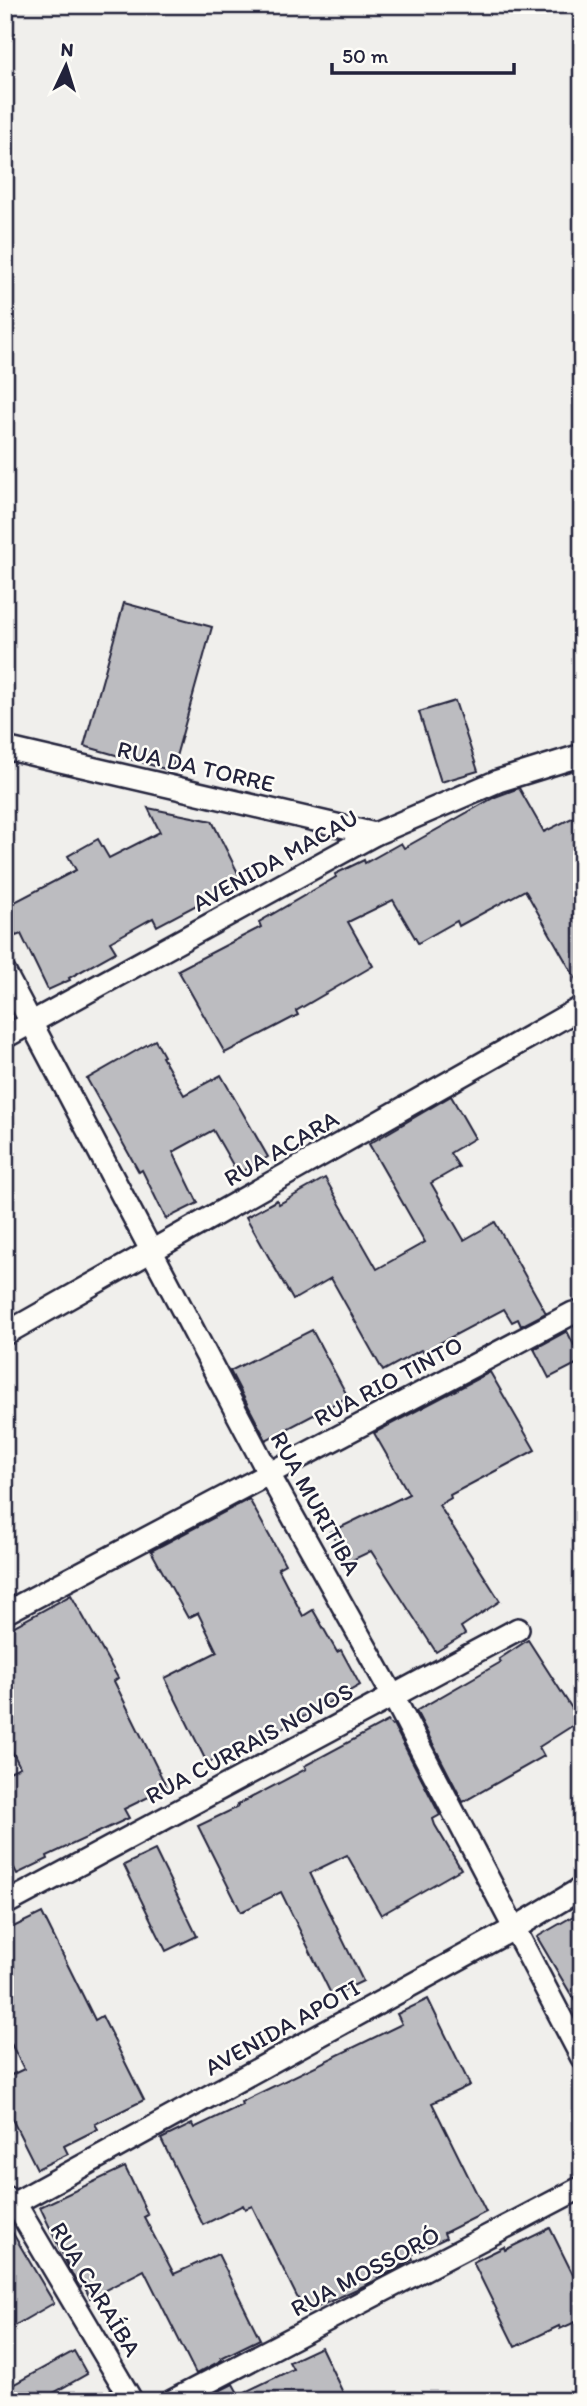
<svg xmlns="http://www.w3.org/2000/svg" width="587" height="2406" viewBox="0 0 587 2406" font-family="Itim,sans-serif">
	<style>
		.building { fill: #bcbcc0; stroke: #22223b; stroke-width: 2 }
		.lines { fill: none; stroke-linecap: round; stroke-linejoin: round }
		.street-casing { stroke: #22223b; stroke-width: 26 }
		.street { stroke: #fdfcf7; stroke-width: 21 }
		.labels { text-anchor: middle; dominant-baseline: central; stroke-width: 5; stroke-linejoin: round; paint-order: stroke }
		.street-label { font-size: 24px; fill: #22223b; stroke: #fdfcf7 }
	</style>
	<rect width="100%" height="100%" fill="#f0efec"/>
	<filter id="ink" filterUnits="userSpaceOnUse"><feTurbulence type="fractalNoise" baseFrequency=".0143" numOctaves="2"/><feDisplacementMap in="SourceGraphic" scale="14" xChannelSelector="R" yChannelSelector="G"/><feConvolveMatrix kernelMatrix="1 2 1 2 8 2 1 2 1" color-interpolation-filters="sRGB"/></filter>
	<g filter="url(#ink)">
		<g class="building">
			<path d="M124,603L212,627L172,771L84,746Z"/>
			<path d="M455,701L478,771L441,782L419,712Z"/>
			<path d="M519,788L544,832L582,813V990L525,890L459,926L457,921L418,943L393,900L348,922L373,966L296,1011L298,1015L225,1053L178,970L261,927L259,922L336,877L335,874L364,860L365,863L401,843L404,848L495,797Z"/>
			<path d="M148,808L212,821L242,881L157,926L153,918L110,942L116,952L69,978L70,980L48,990L21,934L16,936L5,916V907L76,870L68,856L98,839L109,858L160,832Z"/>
			<path d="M155,1040L164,1056L162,1057L184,1095L221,1075L268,1157L238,1174L213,1130L173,1152L198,1203L166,1219L142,1170L139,1172L87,1079Z"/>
			<path d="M451,1096L475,1138L450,1153L459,1167L431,1183L464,1240L495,1222L546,1313L521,1326L518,1319L512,1322L504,1309L423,1352L421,1350L383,1371L331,1278L293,1300L246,1217L277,1200L279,1204L325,1178L377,1269L425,1242L369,1144Z"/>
			<path d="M312,1330L348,1397L266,1440L230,1371Z"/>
			<path d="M567,1331L582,1361L549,1378L534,1349Z"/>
			<path d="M490,1372L535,1450L450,1495L451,1498L439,1505L500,1601L461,1627L465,1634L436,1652L371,1551L346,1563L331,1532L409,1494L374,1433Z"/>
			<path d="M249,1499L285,1564L278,1568L303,1616L313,1610L337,1652L341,1650L360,1685L274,1733L207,1763L165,1678L217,1652L198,1613L188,1618L151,1551Z"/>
			<path d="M71,1595L118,1678L114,1681L167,1788L124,1809L129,1818L47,1856L48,1859L17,1874L5,1850V1774L20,1767L5,1737V1631Z"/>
			<path d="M528,1640L580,1721L539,1747L544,1756L463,1802L416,1711L501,1662L499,1659Z"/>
			<path d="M388,1721L391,1725L393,1724L440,1815L433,1819L435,1825L461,1869L381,1915L347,1855L310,1873L363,1981L332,1996L281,1892L241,1912L198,1826L238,1807L237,1805L306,1769L304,1766Z"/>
			<path d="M155,1850L197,1936L166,1951L124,1865Z"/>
			<path d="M582,1911V2013L537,1937Z"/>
			<path d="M42,1913L95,2020L102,2016L144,2100L95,2124L98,2129L64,2146L68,2154L37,2169L5,2105V2078L24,2069L5,2032V1931Z"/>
			<path d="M428,1999L470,2085L432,2103L486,2212L444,2233L446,2238L411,2255L413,2259L372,2282L305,2313L252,2206L245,2209L243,2205L203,2225L161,2139L192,2124L194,2128L242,2105L241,2102L402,2024L397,2014Z"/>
			<path d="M125,2167L148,2215L144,2217L174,2274L218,2254L260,2339L221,2358L222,2360L196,2374L144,2270L90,2298L84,2286L80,2288L72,2274L40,2207Z"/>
			<path d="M5,2220L54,2303L5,2331Z"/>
			<path d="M550,2228L582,2293V2319L560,2329L559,2326L515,2347L473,2262L504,2247L505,2250Z"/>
			<path d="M321,2347L347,2401H209L207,2397L233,2384L239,2395L293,2369L289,2362Z"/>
			<path d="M74,2351L87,2374L39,2401H5V2389Z"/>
		</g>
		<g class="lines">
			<defs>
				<g id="street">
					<path d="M5,748L375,834"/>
					<path d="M5,973L269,1474L393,1696L582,2058"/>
					<path d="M5,1037L375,834L498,781L582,755"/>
					<path d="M5,1334L582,1007"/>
					<path d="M5,1613L573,1313"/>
					<path d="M5,1904L518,1629"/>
					<path d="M5,2197L15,2203L515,1928L582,1888"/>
					<path d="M15,2203L132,2401"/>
					<path d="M172,2401L582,2187"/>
				</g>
			</defs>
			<use href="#street" class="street-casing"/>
			<use href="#street" class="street"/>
		</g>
	</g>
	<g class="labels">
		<g class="street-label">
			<text transform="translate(196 766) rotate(13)">RUA DA TORRE</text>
			<text transform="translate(275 860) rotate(-29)">AVENIDA MACAU</text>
			<text transform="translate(281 1148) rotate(-30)">RUA ACARA</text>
			<text transform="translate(388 1381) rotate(-28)">RUA RIO TINTO</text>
			<text transform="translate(316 1503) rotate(61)">RUA MURITIBA</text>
			<text transform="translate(249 1743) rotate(-28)">RUA CURRAIS NOVOS</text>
			<text transform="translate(282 2027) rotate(-29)">AVENIDA APOTI</text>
			<text transform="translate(365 2271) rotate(-28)">RUA MOSSORÓ</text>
			<text transform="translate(96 2289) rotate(59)">RUA CARAÍBA</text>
		</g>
	</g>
	<rect width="587" height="2406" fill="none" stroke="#fdfcf7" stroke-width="28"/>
	<rect x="14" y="14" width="559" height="2378" fill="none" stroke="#22223b" stroke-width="2.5" filter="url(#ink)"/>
	<g transform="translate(66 66) rotate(4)" stroke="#fdfcf7" stroke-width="5" paint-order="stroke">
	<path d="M0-5L12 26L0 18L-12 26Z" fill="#22223b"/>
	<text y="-10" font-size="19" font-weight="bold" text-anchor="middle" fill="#22223b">N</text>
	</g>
	<path d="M332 63v10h182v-10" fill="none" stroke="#22223b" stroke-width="3.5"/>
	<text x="342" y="63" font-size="21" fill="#22223b" stroke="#fdfcf7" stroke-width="5" paint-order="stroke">50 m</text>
</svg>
